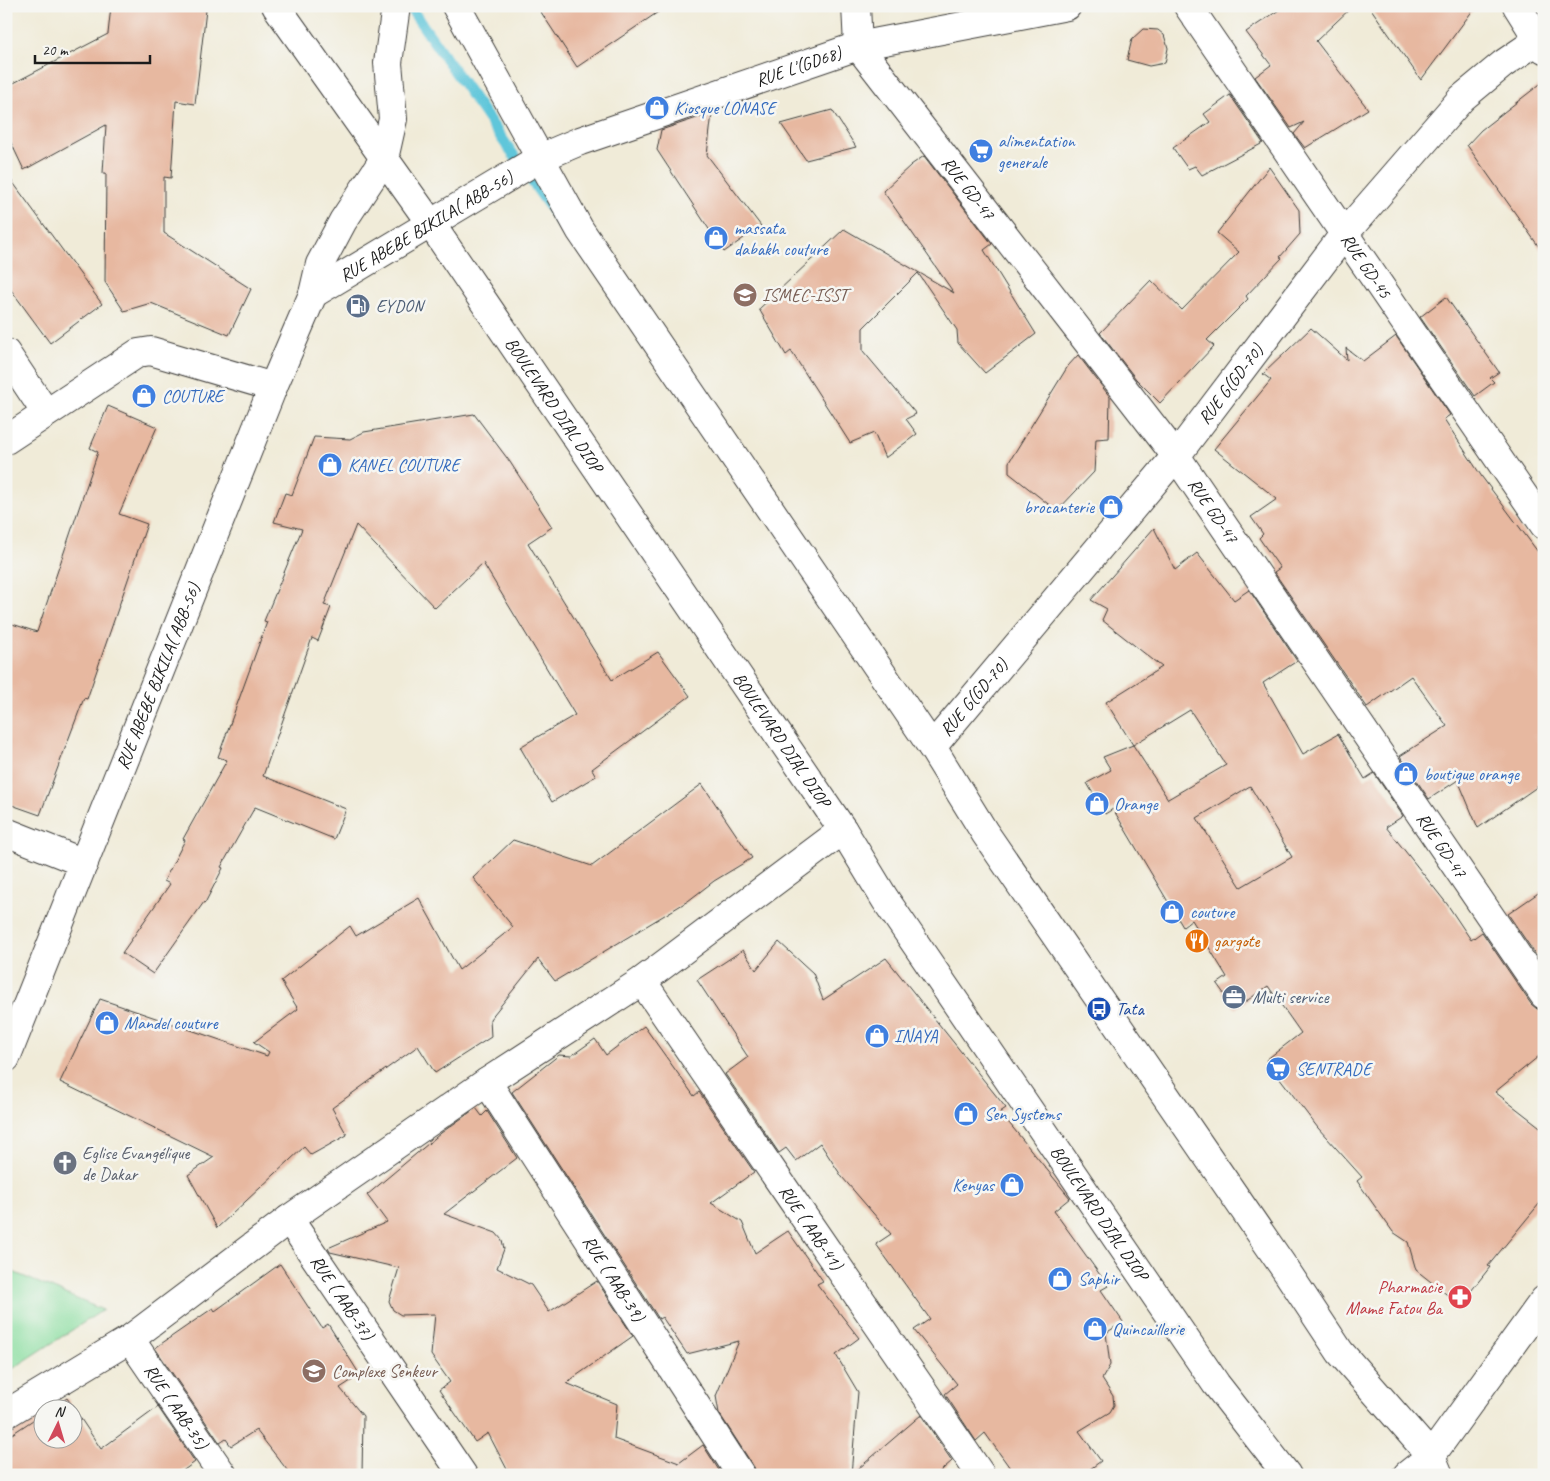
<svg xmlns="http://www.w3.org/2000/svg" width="1550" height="1481" viewBox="0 0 1550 1481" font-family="Caveat,sans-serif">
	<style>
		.green { fill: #8adea0; stroke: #537d5e }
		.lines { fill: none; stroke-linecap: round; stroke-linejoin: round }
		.stream { stroke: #5ec6da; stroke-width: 11 }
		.building { fill: #e7b8a0; fill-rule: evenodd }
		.street-casing { stroke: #3c3b38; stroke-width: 30 }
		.secondary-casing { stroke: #3c3b38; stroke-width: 30 }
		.street { stroke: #fff; stroke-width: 28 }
		.secondary { stroke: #fff; stroke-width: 28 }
		.labels { text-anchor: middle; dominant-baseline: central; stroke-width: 5; stroke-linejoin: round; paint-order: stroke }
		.street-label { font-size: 18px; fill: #1c1c1c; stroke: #f6f6f2 }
		.shop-label { font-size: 18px; fill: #366cbe; stroke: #f6f6f2; text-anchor: start }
		.education-label { font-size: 18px; fill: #785e54; stroke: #f6f6f2; text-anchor: start }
		.service-label { font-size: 18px; fill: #4e5e75; stroke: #f6f6f2; text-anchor: start }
		.food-label { font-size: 18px; fill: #c56008; stroke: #f6f6f2; text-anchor: start }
		.transit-label { font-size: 18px; fill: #164399; stroke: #f6f6f2; text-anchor: start }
		.worship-label { font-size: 18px; fill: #5b616d; stroke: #f6f6f2; text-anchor: start }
		.health-label { font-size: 18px; fill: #be3a42; stroke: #f6f6f2; text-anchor: end }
	</style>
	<rect width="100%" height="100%" fill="#f6f6f2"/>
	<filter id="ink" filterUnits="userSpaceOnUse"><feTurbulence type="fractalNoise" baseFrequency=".02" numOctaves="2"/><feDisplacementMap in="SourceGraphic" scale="10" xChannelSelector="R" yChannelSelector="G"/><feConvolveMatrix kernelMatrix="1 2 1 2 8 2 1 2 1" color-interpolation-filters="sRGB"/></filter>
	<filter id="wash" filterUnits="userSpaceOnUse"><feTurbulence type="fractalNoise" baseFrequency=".0096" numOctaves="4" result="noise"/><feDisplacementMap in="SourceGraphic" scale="20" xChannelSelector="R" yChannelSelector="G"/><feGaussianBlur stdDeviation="1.12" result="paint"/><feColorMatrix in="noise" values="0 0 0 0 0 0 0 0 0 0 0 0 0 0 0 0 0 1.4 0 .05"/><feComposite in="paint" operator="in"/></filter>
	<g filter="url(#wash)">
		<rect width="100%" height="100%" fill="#f0ebd8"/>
		<path class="green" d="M6,1269L103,1310L6,1373Z"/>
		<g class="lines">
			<path class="stream" d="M409,6L562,224"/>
		</g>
		<g id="blocks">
			<g class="building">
				<path d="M111,6H176L206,10L195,104L176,101L171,178L164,177V233L251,289L229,335L151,303L124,311L105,282L106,173H103L106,125L24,170L6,132V87L108,34Z"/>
				<path d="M537,6H667L577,67Z"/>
				<path d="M1285,6H1353L1316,41L1368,109L1305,148L1294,134L1304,122L1291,128L1255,77L1271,65L1246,32Z"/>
				<path d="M1369,6H1476L1421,80Z"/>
				<path d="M1143,29L1158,30L1164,35L1168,48L1165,63L1149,66L1127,60L1132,39Z"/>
				<path d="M1544,81V254L1467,145L1481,130Z"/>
				<path d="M1230,95L1263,143L1202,175L1195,166L1188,169L1173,148L1210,122L1204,114Z"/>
				<path d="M832,110L856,147L806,160L781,124Z"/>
				<path d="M712,113L707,155L761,226L724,252L657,150L661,130Z"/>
				<path d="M924,156L992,244L984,250L1036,334L985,373L958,343L957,330L918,273L863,328V351L916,414L906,419L917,434L885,458L874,433L850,443L791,351L786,355L759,309L844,229L954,293L883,191L911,165Z"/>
				<path d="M1269,167L1299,210L1300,234L1280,257L1282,258L1246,296L1248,299L1207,340L1214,346L1160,403L1136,379L1100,333L1151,280L1182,310L1239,252L1217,233Z"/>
				<path d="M6,173L102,304L50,343L6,283Z"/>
				<path d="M1446,297L1499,372L1490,378L1494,382L1475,396L1420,317Z"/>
				<path d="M1311,328L1347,360L1346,348L1363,361L1396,336L1450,415L1444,419L1482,477L1544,560V782L1478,828L1458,780L1429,799L1400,756L1447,726L1411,676L1367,707L1274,572L1280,568L1259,538L1263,534L1251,517L1277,499L1214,449L1271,380L1263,374Z"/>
				<path d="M1078,355L1110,397L1109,438L1096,439L1094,472L1057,511L1009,473V462L1068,366Z"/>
				<path d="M108,406L157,427L119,514L147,524L87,699L84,698L40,815L6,803V622L37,632L98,452L90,448Z"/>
				<path d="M474,414L510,462L552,527L528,543L612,680L658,652L690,696L592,769L596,776L552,802L520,747L575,715L483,563L435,608L356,525L324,605L331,607L318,641L312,638L263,776L346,809L334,839L255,807L221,867L223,868L205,903L204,902L153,974L122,953L170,884L164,881L185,840L183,839L227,760L218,757L267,622L264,621L302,529L274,522L285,493L292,495L314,437L350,439L364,432Z"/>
				<path d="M1154,528L1175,570L1197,553L1234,600L1249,590L1297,661L1263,683L1303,754L1338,734L1365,779L1374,773L1403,816L1386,827L1447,904L1471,940L1482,932L1531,1004L1537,1009L1544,1010V1052L1495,1092L1544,1130V1198L1488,1266L1490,1267L1460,1305L1416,1270L1408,1242L1393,1232L1357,1181L1362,1177L1318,1128L1266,1060L1301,1033L1268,986L1235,1009L1217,984L1227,977L1192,920L1183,927L1113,809L1105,814L1087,783L1111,770L1103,757L1133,745L1106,702L1162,667L1102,620L1107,609L1091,600ZM1190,710L1226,765L1168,799L1133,745ZM1250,786L1292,857L1241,887L1197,818Z"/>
				<path d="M702,784L752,858L714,881L688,901L555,981L538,959L490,1019L491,1037L435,1073L418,1046L332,1108L347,1135L311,1155L304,1147L217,1228L188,1175L214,1157L60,1082L100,999L267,1056L269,1052L254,1042L298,1009L281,981L350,926L356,936L419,898L459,970L513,927L473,878L513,840L592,866Z"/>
				<path d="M1544,889V967L1508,914Z"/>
				<path d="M779,942L813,973L823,1000L886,958L1006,1108L1000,1112L1070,1198L1054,1211L1108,1286L1101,1290L1123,1322L1106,1333L1110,1365L1102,1379L1113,1396L1114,1405L1110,1412L1079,1431L1101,1461L1082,1475H1015L985,1433L976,1441L945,1394L957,1384L914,1330L930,1319L876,1244L891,1234L842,1177L820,1143L796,1161L786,1148L779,1153L725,1074L748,1057L697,980L743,950L756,970Z"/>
				<path d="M644,1026L694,1096L699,1092L754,1172L711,1203L742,1222L755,1253L788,1231L823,1281L817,1284L859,1338L836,1355L858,1392L851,1475H757L754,1467L719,1413L716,1396L739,1341L687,1354L662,1317L659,1319L512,1092L559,1055L571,1056L595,1039L606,1055Z"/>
				<path d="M476,1108L482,1116L487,1111L517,1158L444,1214L496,1233L502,1240L504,1249L497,1268L531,1285L549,1312L597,1281L633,1336L566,1383L617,1404L614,1439L679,1463L703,1445L722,1475H510L488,1433L475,1442L439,1390L450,1382L431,1355L435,1314L401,1315L393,1310L389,1301L399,1268L330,1252L328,1248L387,1222L367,1195L441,1133Z"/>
				<path d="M280,1264L322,1328L328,1324L360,1375L340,1388L363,1416L362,1475H291L256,1430L231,1446L226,1439L220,1443L155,1348L213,1308L215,1311Z"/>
				<path d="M67,1398L101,1449L158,1407L195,1462L177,1475H6V1438L42,1414V1438H72V1408H52Z"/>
				<path d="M921,1415L952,1461L936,1475H851Z"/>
			</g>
		</g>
	</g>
	<g filter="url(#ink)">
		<use href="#blocks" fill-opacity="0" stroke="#3c3b38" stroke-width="1"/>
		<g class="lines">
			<defs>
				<g id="street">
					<path id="s1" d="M856,6L858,46L1176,456L1544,995"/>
					<path id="s2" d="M1188,6L1544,525"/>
					<path d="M1517,6L1544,49"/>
					<path id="s3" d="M313,294L540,158L580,141L858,46L1067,6"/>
					<path d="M6,353L46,413"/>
					<path d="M6,440L138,353L151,351L273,387"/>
					<path id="s4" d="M932,747L1176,456L1345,233L1462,98L1503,64L1544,36"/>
					<path d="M6,832L84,863"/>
					<path id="s5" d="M642,981L981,1475"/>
					<path id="s6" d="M6,1058L273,387L313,294L320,264L343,221L384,159"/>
					<path id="s7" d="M487,1082L741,1475"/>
					<path id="s8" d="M289,1219L463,1475"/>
					<path id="s9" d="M130,1339L223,1475"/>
					<path d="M6,1414L130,1339L289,1219L487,1082L642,981L843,830"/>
					<path d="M1407,1475L1431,1456L1544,1300"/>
				</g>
				<g id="secondary">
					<path id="s10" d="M276,6L431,224L843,830L885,899L1216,1384L1287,1475"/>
					<path d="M456,6L580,230L932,747L985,833L1285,1269L1340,1352L1431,1456L1439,1475"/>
					<path d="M384,159L393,119L388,63L396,6"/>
				</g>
			</defs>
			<use href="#street" class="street-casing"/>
			<use href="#secondary" class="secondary-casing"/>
			<use href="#street" class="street"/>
			<use href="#secondary" class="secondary"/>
		</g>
	</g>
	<defs>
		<symbol id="shop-disc" viewBox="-11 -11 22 22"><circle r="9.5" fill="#3f7fe0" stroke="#f6f6f2"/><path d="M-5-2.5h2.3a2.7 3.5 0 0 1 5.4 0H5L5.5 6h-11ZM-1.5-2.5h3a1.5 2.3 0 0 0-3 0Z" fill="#fff"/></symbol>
		<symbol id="supermarket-disc" viewBox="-11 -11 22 22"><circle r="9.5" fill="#3f7fe0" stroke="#f6f6f2"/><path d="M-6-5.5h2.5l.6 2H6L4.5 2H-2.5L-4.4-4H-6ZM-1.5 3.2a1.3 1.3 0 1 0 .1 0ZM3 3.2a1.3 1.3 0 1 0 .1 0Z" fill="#fff"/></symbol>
		<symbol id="university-disc" viewBox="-11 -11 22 22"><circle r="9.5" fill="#8d6e63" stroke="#f6f6f2"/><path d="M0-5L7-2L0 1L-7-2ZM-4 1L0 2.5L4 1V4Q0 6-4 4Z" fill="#fff"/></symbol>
		<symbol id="fuel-disc" viewBox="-11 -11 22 22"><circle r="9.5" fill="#5c6f8a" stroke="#f6f6f2"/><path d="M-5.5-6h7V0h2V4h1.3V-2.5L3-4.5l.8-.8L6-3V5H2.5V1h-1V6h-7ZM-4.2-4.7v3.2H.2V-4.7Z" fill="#fff"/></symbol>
		<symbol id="restaurant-disc" viewBox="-11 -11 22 22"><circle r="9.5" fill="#e8710a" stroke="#f6f6f2"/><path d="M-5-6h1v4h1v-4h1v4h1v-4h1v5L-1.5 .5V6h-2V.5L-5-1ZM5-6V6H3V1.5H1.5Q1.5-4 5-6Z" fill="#fff"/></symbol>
		<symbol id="office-disc" viewBox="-11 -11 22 22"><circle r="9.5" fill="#5c6f8a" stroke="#f6f6f2"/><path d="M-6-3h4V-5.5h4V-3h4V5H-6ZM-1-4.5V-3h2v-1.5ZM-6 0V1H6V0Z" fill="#fff"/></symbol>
		<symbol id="bus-disc" viewBox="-11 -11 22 22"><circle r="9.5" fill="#1a4fb4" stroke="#f6f6f2"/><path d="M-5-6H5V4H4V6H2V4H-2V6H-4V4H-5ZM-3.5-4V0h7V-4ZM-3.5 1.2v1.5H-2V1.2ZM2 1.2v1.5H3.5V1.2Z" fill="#fff"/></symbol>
		<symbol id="church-disc" viewBox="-11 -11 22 22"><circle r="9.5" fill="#6b7280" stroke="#f6f6f2"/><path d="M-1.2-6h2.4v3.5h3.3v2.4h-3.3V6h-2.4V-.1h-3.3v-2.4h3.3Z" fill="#fff"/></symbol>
		<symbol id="pharmacy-disc" viewBox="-11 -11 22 22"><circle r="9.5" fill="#e0444e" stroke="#f6f6f2"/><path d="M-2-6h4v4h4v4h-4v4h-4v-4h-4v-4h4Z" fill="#fff"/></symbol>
		<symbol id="school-disc" viewBox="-11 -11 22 22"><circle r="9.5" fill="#8d6e63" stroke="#f6f6f2"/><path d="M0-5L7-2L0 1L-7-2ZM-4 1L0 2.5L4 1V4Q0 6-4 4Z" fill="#fff"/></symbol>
	</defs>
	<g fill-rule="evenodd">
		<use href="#shop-disc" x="643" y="94" width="28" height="28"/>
		<use href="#supermarket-disc" x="967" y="137" width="28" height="28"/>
		<use href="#shop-disc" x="702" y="224" width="28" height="28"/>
		<use href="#university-disc" x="731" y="281" width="28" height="28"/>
		<use href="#fuel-disc" x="344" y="292" width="28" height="28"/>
		<use href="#shop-disc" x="130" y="382" width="28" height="28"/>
		<use href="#shop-disc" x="316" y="451" width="28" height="28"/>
		<use href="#shop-disc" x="1097" y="493" width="28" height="28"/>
		<use href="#shop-disc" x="1392" y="760" width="28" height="28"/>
		<use href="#shop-disc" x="1083" y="790" width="28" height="28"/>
		<use href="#shop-disc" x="1158" y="898" width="28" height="28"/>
		<use href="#restaurant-disc" x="1183" y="927" width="28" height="28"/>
		<use href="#office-disc" x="1220" y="983" width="28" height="28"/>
		<use href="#bus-disc" x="1085" y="995" width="28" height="28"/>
		<use href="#shop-disc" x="93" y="1009" width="28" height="28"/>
		<use href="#shop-disc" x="863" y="1022" width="28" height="28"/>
		<use href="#supermarket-disc" x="1264" y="1055" width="28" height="28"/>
		<use href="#shop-disc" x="952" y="1100" width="28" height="28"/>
		<use href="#church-disc" x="51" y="1149" width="28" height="28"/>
		<use href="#shop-disc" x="998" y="1171" width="28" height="28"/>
		<use href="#shop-disc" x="1046" y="1265" width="28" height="28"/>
		<use href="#pharmacy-disc" x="1446" y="1283" width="28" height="28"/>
		<use href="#shop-disc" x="1081" y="1315" width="28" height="28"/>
		<use href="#school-disc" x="300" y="1357" width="28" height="28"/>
	</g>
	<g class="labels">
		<g class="street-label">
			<text stroke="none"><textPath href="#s3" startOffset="539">RUE L'(GD68)</textPath></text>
			<text stroke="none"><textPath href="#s1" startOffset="220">RUE GD-47</textPath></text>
			<text stroke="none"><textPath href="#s3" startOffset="132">RUE ABEBE BIKILA( ABB-56)</textPath></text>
			<text stroke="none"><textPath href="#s2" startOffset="315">RUE GD-45</textPath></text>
			<text stroke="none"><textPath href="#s4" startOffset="470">RUE G(GD-70)</textPath></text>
			<text stroke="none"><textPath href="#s10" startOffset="486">BOULEVARD DIAL DIOP</textPath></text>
			<text stroke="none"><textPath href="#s1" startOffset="625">RUE GD-47</textPath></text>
			<text stroke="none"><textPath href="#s6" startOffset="411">RUE ABEBE BIKILA( ABB-56)</textPath></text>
			<text stroke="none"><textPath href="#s4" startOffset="65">RUE G(GD-70)</textPath></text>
			<text stroke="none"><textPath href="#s10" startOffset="891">BOULEVARD DIAL DIOP</textPath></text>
			<text stroke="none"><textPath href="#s1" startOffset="1030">RUE GD-47</textPath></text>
			<text stroke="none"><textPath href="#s10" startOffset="1461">BOULEVARD DIAL DIOP</textPath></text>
			<text stroke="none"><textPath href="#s5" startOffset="299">RUE ( AAB-41)</textPath></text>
			<text stroke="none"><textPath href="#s7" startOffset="234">RUE ( AAB-39)</textPath></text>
			<text stroke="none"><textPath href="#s8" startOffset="95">RUE ( AAB-37)</textPath></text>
			<text stroke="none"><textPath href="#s9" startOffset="82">RUE ( AAB-35)</textPath></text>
		</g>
		<g class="shop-label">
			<text x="674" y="108">Kiosque LONASE</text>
			<text x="998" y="141">alimentation<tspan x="998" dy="21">generale</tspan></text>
			<text x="734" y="228">massata<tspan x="734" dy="21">dabakh couture</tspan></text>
			<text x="162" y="396">COUTURE</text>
			<text x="348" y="465">KANEL COUTURE</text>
			<text x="1094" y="507" text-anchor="end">brocanterie</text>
			<text x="1424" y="774">boutique orange</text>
			<text x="1114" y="804">Orange</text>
			<text x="1190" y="912">couture</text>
			<text x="124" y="1023">Mandel couture</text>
			<text x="894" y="1036">INAYA</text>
			<text x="1296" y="1069">SENTRADE</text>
			<text x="984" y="1114">Sen Systems</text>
			<text x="994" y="1185" text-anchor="end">Kenyas</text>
			<text x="1078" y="1279">Saphir</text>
			<text x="1112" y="1329">Quincaillerie</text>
		</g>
		<g class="education-label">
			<text x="762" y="295">ISMEC-ISST</text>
			<text x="332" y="1371">Complexe Senkeur</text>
		</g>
		<g class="service-label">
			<text x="376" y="306">EYDON</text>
			<text x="1252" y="997">Multi service</text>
		</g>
		<g class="food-label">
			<text x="1214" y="941">gargote</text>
		</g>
		<g class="transit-label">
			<text x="1116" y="1009">Tata</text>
		</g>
		<g class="worship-label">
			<text x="82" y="1153">Eglise Evangélique<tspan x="82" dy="21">de Dakar</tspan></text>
		</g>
		<g class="health-label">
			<text x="1442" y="1287">Pharmacie<tspan x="1442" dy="21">Mame Fatou Ba</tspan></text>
		</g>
	</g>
	<rect width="1550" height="1481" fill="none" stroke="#f6f6f2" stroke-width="25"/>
	<g transform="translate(58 1424) rotate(5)"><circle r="24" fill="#f6f6f2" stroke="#9f9f9c"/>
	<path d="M0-4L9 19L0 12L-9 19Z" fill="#d1495b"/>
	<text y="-8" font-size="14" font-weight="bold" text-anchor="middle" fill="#1c1c1c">N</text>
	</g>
	<path d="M35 55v8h115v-8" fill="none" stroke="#1c1c1c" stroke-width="2.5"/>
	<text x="42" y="55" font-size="15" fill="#1c1c1c" stroke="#f6f6f2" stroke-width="4" paint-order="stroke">20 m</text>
</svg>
